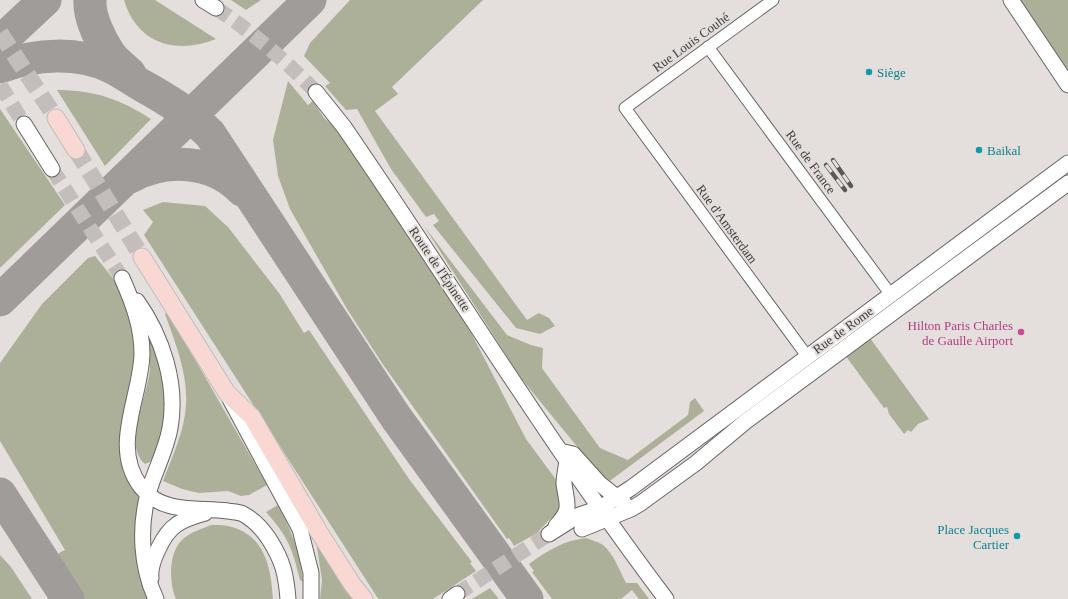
<svg xmlns="http://www.w3.org/2000/svg" width="1068" height="599" viewBox="0 0 1068 599" font-family="Georgia,serif">
	<style>
		.green { fill: #adb099 }
		.lines { fill: none; stroke-linecap: round; stroke-linejoin: round }
		.taxiway { stroke: #a09c9a; stroke-width: 33 }
		.secondary-tunnel { stroke: #c3bebc; stroke-width: 15; stroke-dasharray: 15 8; stroke-linecap: butt }
		.primary-tunnel { stroke: #c3bebc; stroke-width: 17; stroke-dasharray: 17 8; stroke-linecap: butt }
		.street-casing { stroke: #686461; stroke-width: 13 }
		.secondary-casing { stroke: #686461; stroke-width: 17 }
		.primary-casing { stroke: #bdbdbc; stroke-width: 19 }
		.street { stroke: #fff; stroke-width: 11 }
		.secondary { stroke: #fff; stroke-width: 15 }
		.primary { stroke: #f9d8d3; stroke-width: 17 }
		.rail-casing { stroke: #5b5957; stroke-width: 4.5 }
		.rail { stroke: #e4dfdc; stroke-width: 3; stroke-dasharray: 9; stroke-linecap: butt }
		.culture-dot { fill: #0f9aa8; stroke: #e4dfdc; stroke-width: 1.5 }
		.hotel-dot { fill: #d1479c; stroke: #e4dfdc; stroke-width: 1.5 }
		.labels { text-anchor: middle; dominant-baseline: central; stroke-width: 4; stroke-linejoin: round; paint-order: stroke }
		.street-label { font-size: 13px; fill: #3d3c3a; stroke: #e4dfdc }
		.culture-label { font-size: 13px; fill: #0d838f; stroke: #e4dfdc; text-anchor: start }
		.hotel-label { font-size: 13px; fill: #b23c85; stroke: #e4dfdc; text-anchor: end }
	</style>
	<rect width="100%" height="100%" fill="#e4dfdc"/>
	<g class="green">
		<path d="M124,0H155L216,39C176,55 137,44 124,0Z"/>
		<path d="M231,0H261L246,10Z"/>
		<path d="M350,0H483L392,87L398,94L375,111L527,320L539,313L549,318L555,326L540,334L516,328L433,225L439,221L434,214L426,217L391,169L357,109L346,110L325,86L330,83L304,56L310,43Z"/>
		<path d="M1019,0H1068V74Z"/>
		<path d="M288,81L308,105L313,101L324,118L335,126L463,317L526,439L560,485V514L550,519L537,533L514,546L509,538L507,539L382,363L347,309L290,209L278,176L273,140Z"/>
		<path d="M57,90C94,90 120,99 151,119L105,166Z"/>
		<path d="M0,109L65,205L0,268Z"/>
		<path d="M163,202L205,206L228,227L279,293L304,333L309,330L409,479L472,562L470,563L476,571L433,599H379L377,597L144,235L153,222L143,210Z"/>
		<path d="M424,226L507,335L531,345L543,348L542,368L600,448L628,460L688,415L690,402L695,398L704,411L607,483L520,377Z"/>
		<path d="M95,256L123,291L134,322L138,360L126,465L138,497V517L149,599H73L53,574L59,553L65,550L0,441V363L42,304L88,258Z"/>
		<path d="M168,312L181,335L267,485L249,495L241,496L228,491L199,493L182,489L163,481C172,457 185,430 186,404C188,374 175,342 165,314Z"/>
		<path d="M148,328C156,343 166,376 167,394C167,405 160,452 153,460C151,462 147,463 145,464C122,443 148,395 150,369C150,355 149,342 148,328Z"/>
		<path d="M870,338L929,419L918,424L911,432L908,430L904,434L889,414L887,407L884,408L845,355Z"/>
		<path d="M278,505C292,532 300,552 303,582L300,580C292,547 288,537 266,512Z"/>
		<path d="M211,525C218,525 226,525 232,527C266,537 271,569 273,599H176C169,583 168,552 183,539C191,532 201,529 211,525Z"/>
		<path d="M586,538C591,540 599,542 603,545C614,554 619,570 626,583H637L649,599H639L632,590L621,599H552L532,572L534,571L529,564C548,550 563,541 586,538Z"/>
		<path d="M316,541L358,599H320L322,580Z"/>
		<path d="M0,555L11,567L32,599H0Z"/>
		<path d="M490,588L499,599H472Z"/>
	</g>
	<g class="lines">
		<g class="taxiway">
			<path d="M90,0C89,17 100,39 109,53C114,61 123,67 130,74"/>
			<path d="M0,42L45,0"/>
			<path d="M0,67C35,54 77,51 111,67C122,72 132,80 143,86C170,101 187,112 210,134L395,416L527,599"/>
			<path d="M130,177C166,157 213,160 242,190"/>
			<path d="M0,300L310,0"/>
			<path d="M0,494L68,599"/>
		</g>
		<g class="secondary-tunnel">
			<path d="M216,8C253,33 285,60 316,92"/>
			<path d="M0,85L24,124"/>
			<path d="M52,169L122,278"/>
			<path d="M457,594L549,534"/>
		</g>
		<g class="primary-tunnel">
			<path d="M0,33L56,118"/>
			<path d="M76,150L142,257"/>
		</g>
		<defs>
			<g id="street">
				<path d="M773,0L625,108L807,356"/>
				<path d="M708,47L891,295"/>
			</g>
			<g id="secondary">
				<path d="M203,0L216,8"/>
				<path d="M1011,0L1068,85"/>
				<path d="M316,92L344,127C452,284 551,447 666,599"/>
				<path d="M24,124L52,169"/>
				<path d="M122,278C133,303 142,327 142,354C141,397 110,447 141,487C163,515 198,507 228,511C233,512 239,512 243,514C254,520 263,530 269,539C283,561 286,574 288,599"/>
				<path d="M137,301C162,336 178,384 170,428C166,451 154,472 148,494C139,528 141,567 156,599"/>
				<path d="M230,399L300,529L311,573V599"/>
				<path d="M564,452L573,454L600,484L624,503"/>
				<path d="M556,526C572,509 567,505 564,484C564,477 566,468 567,461"/>
				<path d="M582,529L631,509L641,503L696,463L745,422L1068,183"/>
				<path d="M549,534L579,515L600,508L631,488L1068,163"/>
				<path d="M151,578C149,563 164,533 176,525C184,519 195,516 205,513"/>
				<path d="M450,599L457,594"/>
			</g>
			<g id="primary">
				<path d="M56,118L76,150"/>
				<path d="M142,257L227,393L252,417L319,532L352,584L364,599"/>
			</g>
		</defs>
		<use href="#street" class="street-casing"/>
		<use href="#secondary" class="secondary-casing"/>
		<use href="#primary" class="primary-casing"/>
		<use href="#street" class="street"/>
		<use href="#secondary" class="secondary"/>
		<use href="#primary" class="primary"/>
		<defs>
			<g id="rail">
				<path d="M833,160L851,186"/>
				<path d="M826,165L845,190"/>
			</g>
		</defs>
		<use href="#rail" class="rail-casing"/>
		<use href="#rail" class="rail"/>
	</g>
	<g class="culture-dot">
		<circle cx="869" cy="72" r="4"/>
		<circle cx="979" cy="150" r="4"/>
		<circle cx="1017" cy="536" r="4"/>
	</g>
	<circle class="hotel-dot" cx="1021" cy="332" r="4"/>
	<g class="labels">
		<g class="street-label">
			<text transform="translate(691 42) rotate(-36)">Rue Louis Couhé</text>
			<text transform="translate(811 162) rotate(54)">Rue de France</text>
			<text transform="translate(727 224) rotate(54)">Rue d'Amsterdam</text>
			<text transform="translate(440 269) rotate(56)">Route de l'Épinette</text>
			<text transform="translate(843 330) rotate(-36)">Rue de Rome</text>
		</g>
		<g class="culture-label">
			<text x="877" y="72">Siège</text>
			<text x="987" y="150">Baikal</text>
			<text x="1009" y="529" text-anchor="end">Place Jacques<tspan x="1009" dy="15">Cartier</tspan></text>
		</g>
		<g class="hotel-label">
			<text x="1013" y="325">Hilton Paris Charles<tspan x="1013" dy="15">de Gaulle Airport</tspan></text>
		</g>
	</g>
</svg>
